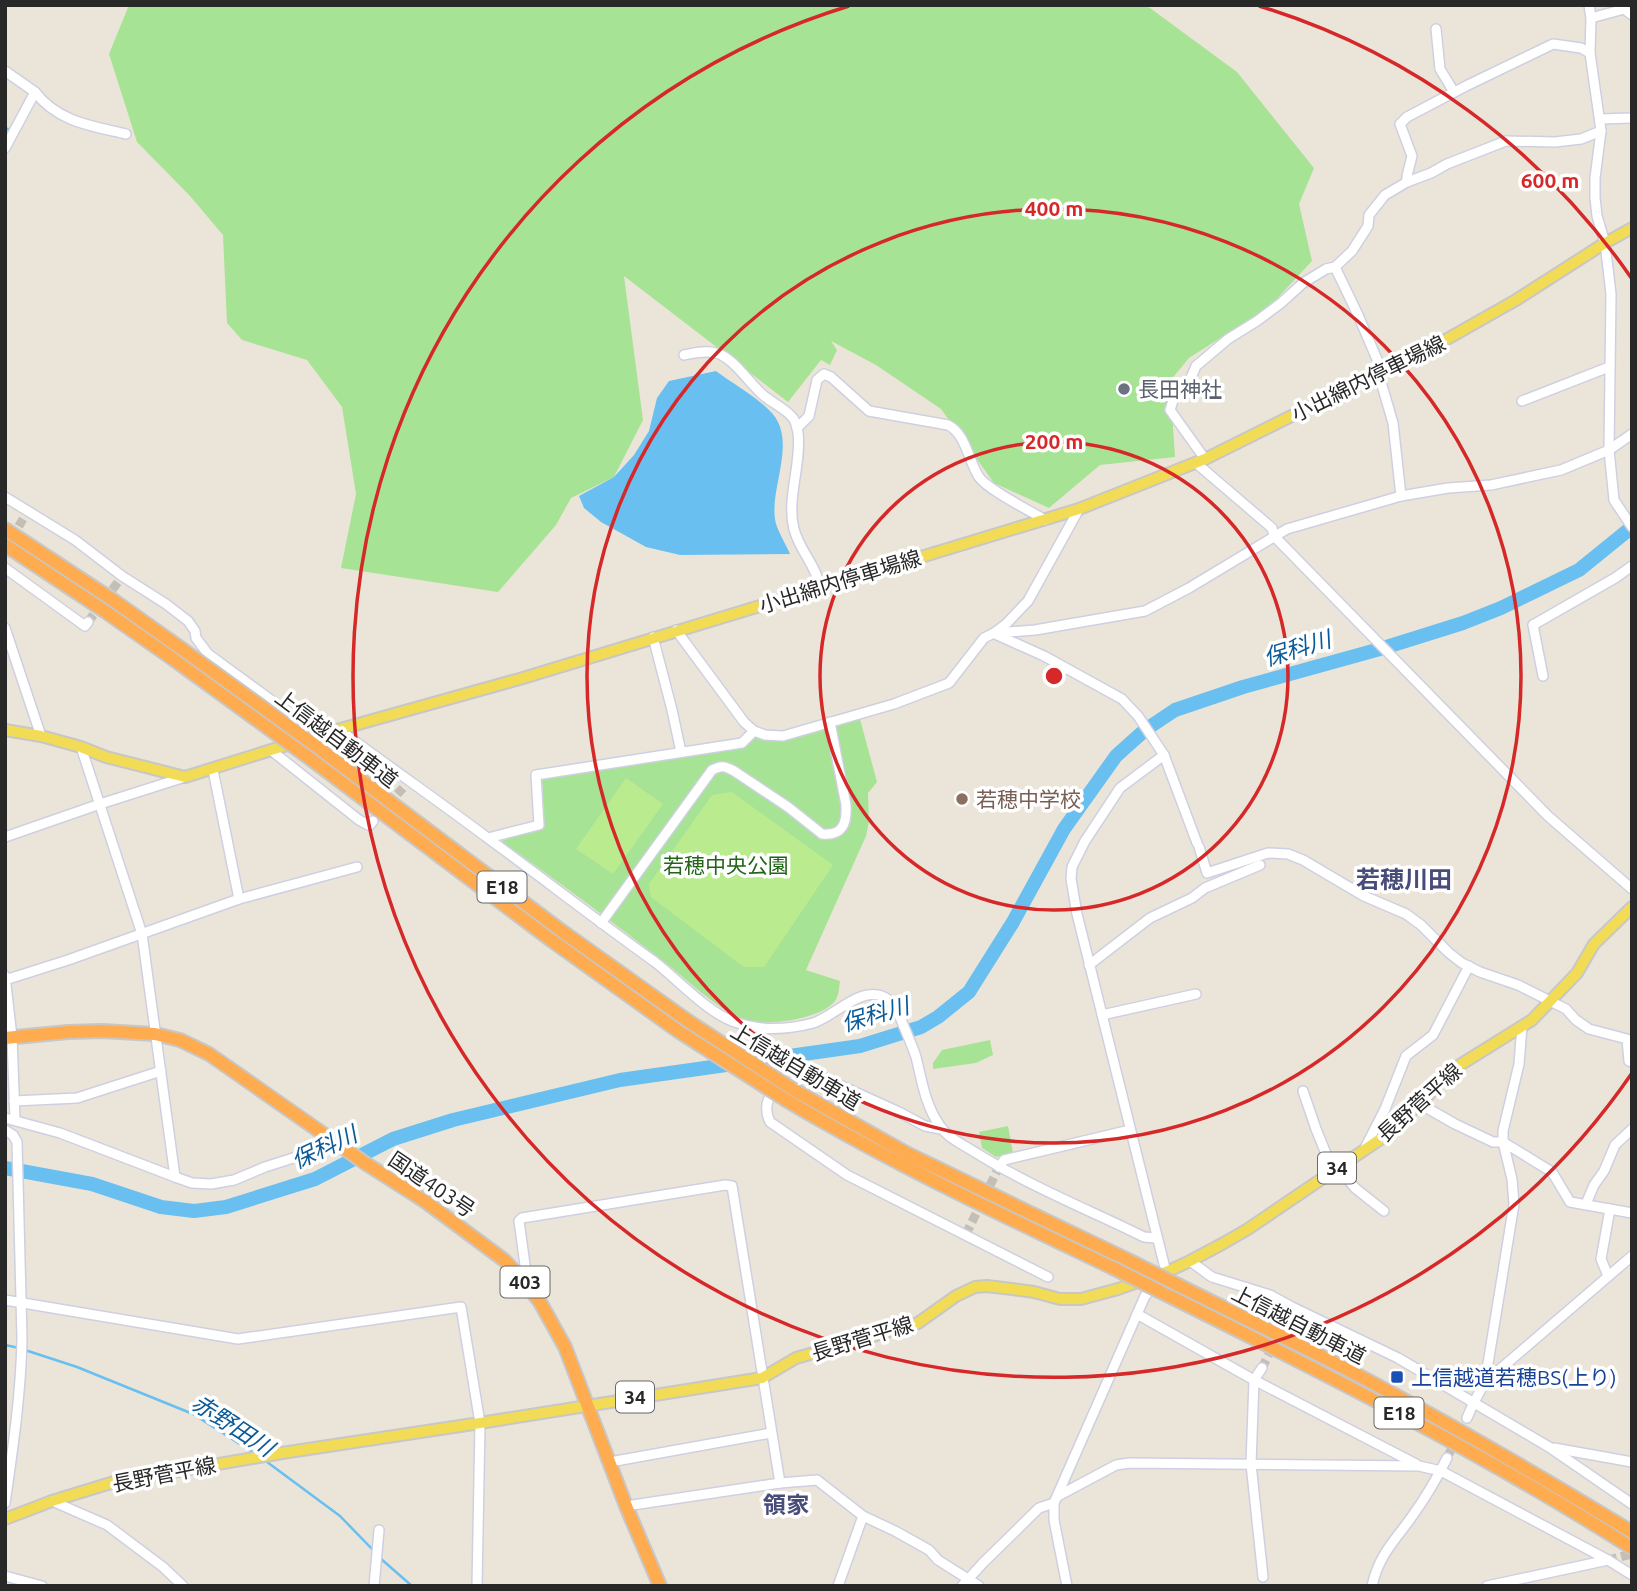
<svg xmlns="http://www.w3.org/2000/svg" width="1637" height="1591" viewBox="0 0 1637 1591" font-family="Ubuntu,'Noto Sans JP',sans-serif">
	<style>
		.green { fill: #a7e394 }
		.pitch { fill: #bbeb8f }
		.water { fill: #69bff0 }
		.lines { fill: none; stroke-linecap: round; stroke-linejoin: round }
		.stream { stroke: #69bff0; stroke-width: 2.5 }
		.river { stroke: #69bff0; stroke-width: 14 }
		.minor-tunnel { stroke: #c4bfb6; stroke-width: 9; stroke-dasharray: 9 4.5; stroke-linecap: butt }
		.minor-casing { stroke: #ced0e2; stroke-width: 12 }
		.major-casing { stroke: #c7c7c7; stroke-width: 14 }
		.highway-casing { stroke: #c7c7c7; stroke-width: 16 }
		.minor { stroke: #fff; stroke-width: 9 }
		.major { stroke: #f2dc56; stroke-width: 10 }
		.highway { stroke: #ffac50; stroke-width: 12 }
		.highway-bridge-casing { stroke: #c7c7c7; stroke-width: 16; stroke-linecap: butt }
		.highway-bridge { stroke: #ffac50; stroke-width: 12 }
		.ring { fill: none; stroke: #d62828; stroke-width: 3.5 }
		.worship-dot { fill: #6b7280; stroke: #fff; stroke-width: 2.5 }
		.education-dot { fill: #8d6e63; stroke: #fff; stroke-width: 2.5 }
		.transit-dot { fill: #1a4fb4; stroke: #fff; stroke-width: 2.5 }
		.labels { text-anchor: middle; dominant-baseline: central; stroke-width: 7; stroke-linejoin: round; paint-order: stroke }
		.shield { fill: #fff; stroke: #686868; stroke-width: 2 }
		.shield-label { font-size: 19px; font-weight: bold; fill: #282828 }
		.street-label { font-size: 21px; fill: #282828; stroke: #fff }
		.worship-label { font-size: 21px; fill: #5b616d; stroke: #fff; text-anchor: start }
		.education-label { font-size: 21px; fill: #785e54; stroke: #fff; text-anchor: start }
		.park-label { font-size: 21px; fill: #216518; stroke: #fff }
		.transit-label { font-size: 21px; fill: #164399; stroke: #fff; text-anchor: start }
		.water-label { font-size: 23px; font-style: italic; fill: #0b5b99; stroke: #fff }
		.neighbourhood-label { font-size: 23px; font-weight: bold; fill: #484c79; stroke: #fff }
		.quarter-label { font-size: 24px; font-weight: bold; fill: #484c79; stroke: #fff }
		.centre { fill: #d62828; stroke: #fff; stroke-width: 3.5 }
		.ring-label { font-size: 21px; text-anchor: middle; font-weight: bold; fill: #d62828; stroke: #fff; stroke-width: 7; stroke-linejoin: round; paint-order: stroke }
	</style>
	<rect width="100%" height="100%" fill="#ebe5d9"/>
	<g class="green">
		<path d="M129,5H1142L1150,8L1237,72L1314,168L1299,204L1312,261L1269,307L1189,358L1170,381L1175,457L1100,465L1049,508L994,483L941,409L876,365L831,341L837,350L830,365L821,360L788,402L624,276L643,420L614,477L571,498L556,525L498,592L341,568L356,494L342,407L307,360L242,340L227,323L223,235L190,196L137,142L109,54Z"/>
		<path d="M860,719L877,782L868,793L869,822L866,836L806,970L840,981C839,987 839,996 835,1001C822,1019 765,1027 745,1020C716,1009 688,980 663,961C610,920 556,880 501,841L543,827V788L541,779L735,749L747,746L754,736L769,740H785Z"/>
		<path d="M990,1040L993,1055L976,1063L933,1069V1063L942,1050Z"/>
		<path d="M1008,1126L1013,1153L996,1157L982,1148L979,1132Z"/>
	</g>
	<g class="pitch">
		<path d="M626,778L663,804L613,874L576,849Z"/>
		<path d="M732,792L833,865L764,967H744L651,897L649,884L712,795Z"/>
	</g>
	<path class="water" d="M716,371C733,384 754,395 769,410C799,438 770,485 775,519C776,529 786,544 790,554L680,555L646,547L601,522L584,508L579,496L614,477L634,455L649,431L657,398L669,381Z"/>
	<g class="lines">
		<g class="stream">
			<path d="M5,128L10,130"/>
			<path d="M5,1345L19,1348"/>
			<path d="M25,1350L77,1367L193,1414L254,1453"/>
			<path d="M263,1459L340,1516L373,1550"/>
			<path d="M380,1558L412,1586"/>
		</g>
		<path class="river" d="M5,1168L92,1184L161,1207L194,1211L226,1207L315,1179L393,1139L453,1120L620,1080L860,1046L921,1027L938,1017L969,992L1013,922L1064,829L1116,756L1145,730L1175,710L1243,687L1380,649L1463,623L1501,608L1579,570L1632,527"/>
		<g class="minor-tunnel">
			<path d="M12,538L23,519"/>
			<path d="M88,622L118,582"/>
			<path d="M388,804L403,788"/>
			<path d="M966,1234L999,1167"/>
			<path d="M1262,1368L1289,1314"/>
			<path d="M1447,1458L1467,1418"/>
			<path d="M1608,1560L1632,1554"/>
		</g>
		<defs>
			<g id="minor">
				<path d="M1589,5L1591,18L1590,53L1601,131L1595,178V198L1597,216L1605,243L1611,294L1609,450L1614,500L1632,527"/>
				<path d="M1591,18L1624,9L1632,15"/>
				<path d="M1436,29L1440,69L1454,92"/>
				<path d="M5,71L35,92L5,148"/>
				<path d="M35,92C58,122 92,126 126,134"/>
				<path d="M1601,119L1632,118"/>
				<path d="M1407,182V176L1412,156L1400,124L1407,117L1466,86L1553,44L1581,48L1590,53"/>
				<path d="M1335,267L1358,315L1382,371L1381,382L1393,423L1401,496"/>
				<path d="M684,355C694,353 706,350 716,353C733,357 749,383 763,395C772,403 785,408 793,418C796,422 797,427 798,433C802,463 786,499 794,529C799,550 816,565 820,587"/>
				<path d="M1522,401L1609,367"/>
				<path d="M797,428L809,416L817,380L824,374L831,377L869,411L948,425C966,434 968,460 979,477C988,490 1029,510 1045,520"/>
				<path d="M1205,459L1170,410L1175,394L1189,382L1196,366L1228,339L1257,321L1281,303L1303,283L1326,269L1335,267L1352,251L1368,226L1369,215L1385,195L1407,182L1431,173L1447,164L1506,141L1555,142L1581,139L1601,131"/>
				<path d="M1196,463L1272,528L1274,536L1548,816L1632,889"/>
				<path d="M5,497L75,540L122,576L166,604L188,621L195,631L196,638L208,654L319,735"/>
				<path d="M5,568L85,626L88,622"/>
				<path d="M5,628L41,736"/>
				<path d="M676,630L744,722L754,731L765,735L783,736L894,704L949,683L984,638L994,633L1006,624L1028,601L1079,509"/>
				<path d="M994,633L1035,630L1145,611L1189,588L1287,529L1401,496L1448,488L1491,485L1561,470L1609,450L1632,434"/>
				<path d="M995,634L1044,656L1122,699L1138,716L1164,755L1197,843"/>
				<path d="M653,637L672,710L681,752"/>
				<path d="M1543,676L1533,625L1615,578L1632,566"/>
				<path d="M340,730C389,767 440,802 489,839C545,880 599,922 655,962C677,979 709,1014 735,1022C760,1031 787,1030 813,1023C836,1016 864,981 889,1000C896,1005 899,1014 902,1022C907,1034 912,1045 916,1057C922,1081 925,1105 940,1126C948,1138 962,1144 973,1151C1027,1185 1087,1209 1144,1237L1156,1238"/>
				<path d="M81,747L142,934L175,1177"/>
				<path d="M272,751L359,820L368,825H370L373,821"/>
				<path d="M5,837L100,804L185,777"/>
				<path d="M488,838L539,825L536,775L742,743L754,731"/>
				<path d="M1199,847L1207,873L1268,853L1288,854L1303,860L1364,896L1406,914L1421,925L1449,953L1462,963L1480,972L1518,985L1566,1009L1576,1020L1589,1029L1627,1039L1629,1061L1632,1062"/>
				<path d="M239,899L357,867"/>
				<path d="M601,923L712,770C721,765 725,766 734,771L788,807L822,834C843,836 847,823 846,805L830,722"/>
				<path d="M1089,965L1150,918L1192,898L1205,888L1260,865"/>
				<path d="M5,976L12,1037L15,1120"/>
				<path d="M5,980L68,960L239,899L213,770"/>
				<path d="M1102,1015L1196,994"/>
				<path d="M1303,1091L1316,1129L1333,1171"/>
				<path d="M14,1101L77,1098L161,1071"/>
				<path d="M1420,1104L1455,1124L1493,1142H1503L1552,1172L1570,1202L1632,1213"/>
				<path d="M5,1118L60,1133L175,1177L192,1183L211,1184L234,1180L265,1167L337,1144"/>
				<path d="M941,1129L925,1126L899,1112L824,1078C799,1077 754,1087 770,1122L847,1175L1048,1277"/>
				<path d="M5,1130L13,1135L17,1142L22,1338C21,1393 13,1448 5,1503"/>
				<path d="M1364,1150L1385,1109L1406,1056L1433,1035L1469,966"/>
				<path d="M999,1167L1004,1160L1130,1130"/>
				<path d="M1338,1167L1355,1188L1384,1211"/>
				<path d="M1586,1204L1594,1185L1604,1171L1615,1145L1632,1129"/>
				<path d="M1190,1261L1212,1277L1270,1295L1292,1307L1398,1358L1549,1447L1632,1504"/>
				<path d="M1608,1276L1601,1259L1610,1209"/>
				<path d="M523,1280L526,1272L519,1221L522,1218L725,1185L732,1186L780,1483"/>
				<path d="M5,1300L238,1339L461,1307L480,1423L477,1586"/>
				<path d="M1137,1314L1254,1380L1416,1464"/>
				<path d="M1262,1368L1254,1380L1251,1464L1263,1577"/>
				<path d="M1485,1382L1514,1204L1512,1179L1503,1142V1131L1519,1064L1522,1026"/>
				<path d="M1467,1418L1473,1404L1485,1382L1632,1256"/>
				<path d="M1554,1448L1632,1462"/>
				<path d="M610,1462L771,1433"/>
				<path d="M1058,1496L1116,1465L1129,1463L1419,1466L1441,1471L1608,1560L1632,1575"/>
				<path d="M52,1501L107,1525L163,1567L183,1586"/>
				<path d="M626,1506L780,1483L817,1480L863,1516L895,1531L929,1550L938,1560L979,1586"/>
				<path d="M5,1576L42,1586"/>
				<path d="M374,1586L379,1530"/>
				<path d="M838,1586L863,1516"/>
				<path d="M962,1586L983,1563L1039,1508L1054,1503"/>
				<path d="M1067,1586L1054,1520V1503L1145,1296L1166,1272L1077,914L1071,879L1072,867L1085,841L1120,788L1164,755"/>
				<path d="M1372,1586C1379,1554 1395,1541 1413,1515C1426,1497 1437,1478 1447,1458"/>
				<path d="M1487,1586L1608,1560"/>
			</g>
			<g id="major">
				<path d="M5,730L41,736L81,747L106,757L185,777L319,735L523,678L1079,509L1205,459L1382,371L1433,347L1516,300L1605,243L1632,228"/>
				<path d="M5,1519L52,1501L114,1482L282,1453L480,1423L762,1378L796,1358L918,1323L956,1296L975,1287L987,1286L1012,1289L1034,1292L1060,1299H1081L1118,1289L1166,1272L1190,1261L1222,1244L1248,1229L1382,1138L1426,1098L1447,1073L1532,1020L1577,973L1594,944L1632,907"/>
			</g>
			<g id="highway">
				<path d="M5,529L113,600L182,649"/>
				<path d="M5,545L106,612L173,659"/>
				<path d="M320,749L559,929L688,1021"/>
				<path d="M312,760L551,940L678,1031"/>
				<path d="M5,1038L68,1032L102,1031L155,1034L180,1040L209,1054L365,1163L426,1202L504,1260L523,1280L540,1302L565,1347L626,1506L660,1586"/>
				<path d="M794,1090L908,1154L1128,1260"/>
				<path d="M786,1100C892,1163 1002,1215 1113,1268"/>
				<path d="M1178,1285C1226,1309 1274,1332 1321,1356C1427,1410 1530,1470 1632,1532"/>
				<path d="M1159,1291C1320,1371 1480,1451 1632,1548"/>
			</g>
		</defs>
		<use href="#minor" class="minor-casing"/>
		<use href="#major" class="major-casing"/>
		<use href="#highway" class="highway-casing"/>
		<use href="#minor" class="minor"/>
		<use href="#major" class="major"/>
		<use href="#highway" class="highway"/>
		<defs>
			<g id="highway-bridge">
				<path d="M182,649L320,749"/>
				<path d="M173,659L312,760"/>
				<path d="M688,1021L794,1090"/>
				<path d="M678,1031L786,1100"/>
				<path d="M1128,1260L1178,1285"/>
				<path d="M1113,1268L1159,1291"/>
			</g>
		</defs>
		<use href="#highway-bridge" class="highway-bridge-casing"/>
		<use href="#highway-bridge" class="highway-bridge"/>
	</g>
	<g class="ring">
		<circle cx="1054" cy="676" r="234"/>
		<circle cx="1054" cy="676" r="467"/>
		<path d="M1632 1073A701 701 0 1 1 849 6M1259 6A701 701 0 0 1 1632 279"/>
	</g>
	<circle class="worship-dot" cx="1124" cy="389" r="7"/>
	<circle class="education-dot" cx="962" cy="799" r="7"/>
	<rect class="transit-dot" x="1390" y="1370" width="14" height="14" rx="3.5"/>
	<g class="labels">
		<g class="shield">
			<rect x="477.5" y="871.5" width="49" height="31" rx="5"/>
			<rect x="1318" y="1152.5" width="38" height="31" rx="5"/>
			<rect x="500.5" y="1266.5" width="49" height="31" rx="5"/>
			<rect x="616" y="1381.5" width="38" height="31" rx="5"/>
			<rect x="1374.5" y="1397.5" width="49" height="31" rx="5"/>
		</g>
		<g class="shield-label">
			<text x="502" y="887">E18</text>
			<text x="1337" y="1168">34</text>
			<text x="525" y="1282">403</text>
			<text x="635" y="1397">34</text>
			<text x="1399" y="1413">E18</text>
		</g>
		<g class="street-label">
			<text transform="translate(1368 378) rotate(-26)">小出綿内停車場線</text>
			<text transform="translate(840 581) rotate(-17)">小出綿内停車場線</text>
			<text transform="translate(337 738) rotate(37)">上信越自動車道</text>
			<text transform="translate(796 1066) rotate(31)">上信越自動車道</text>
			<text transform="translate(1419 1102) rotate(-42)">長野菅平線</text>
			<text transform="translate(432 1184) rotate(34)">国道403号</text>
			<text transform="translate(1299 1324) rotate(27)">上信越自動車道</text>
			<text transform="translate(862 1338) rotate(-17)">長野菅平線</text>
			<text transform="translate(164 1474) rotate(-11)">長野菅平線</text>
		</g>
		<g class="worship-label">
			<text x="1138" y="389">長田神社</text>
		</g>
		<g class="education-label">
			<text x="976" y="799">若穂中学校</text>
		</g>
		<g class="park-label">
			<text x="726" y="865">若穂中央公園</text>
		</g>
		<g class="transit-label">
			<text x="1411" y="1377">上信越道若穂BS(上り)</text>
		</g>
		<g class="water-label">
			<text transform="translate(1297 648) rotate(-17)">保科川</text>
			<text transform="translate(875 1014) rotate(-16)">保科川</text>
			<text transform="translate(324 1147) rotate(-25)">保科川</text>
			<text transform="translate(233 1425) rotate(33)">赤野田川</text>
		</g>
		<g class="neighbourhood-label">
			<text x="786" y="1504">領家</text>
		</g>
		<g class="quarter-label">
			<text x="1404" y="879">若穂川田</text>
		</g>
	</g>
	<circle cx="1054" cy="676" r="10" class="centre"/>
	<g class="ring-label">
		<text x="1550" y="188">600 m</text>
		<text x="1054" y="216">400 m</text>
		<text x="1054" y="449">200 m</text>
	</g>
	<rect width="1637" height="1591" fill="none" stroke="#282828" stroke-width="14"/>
</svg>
